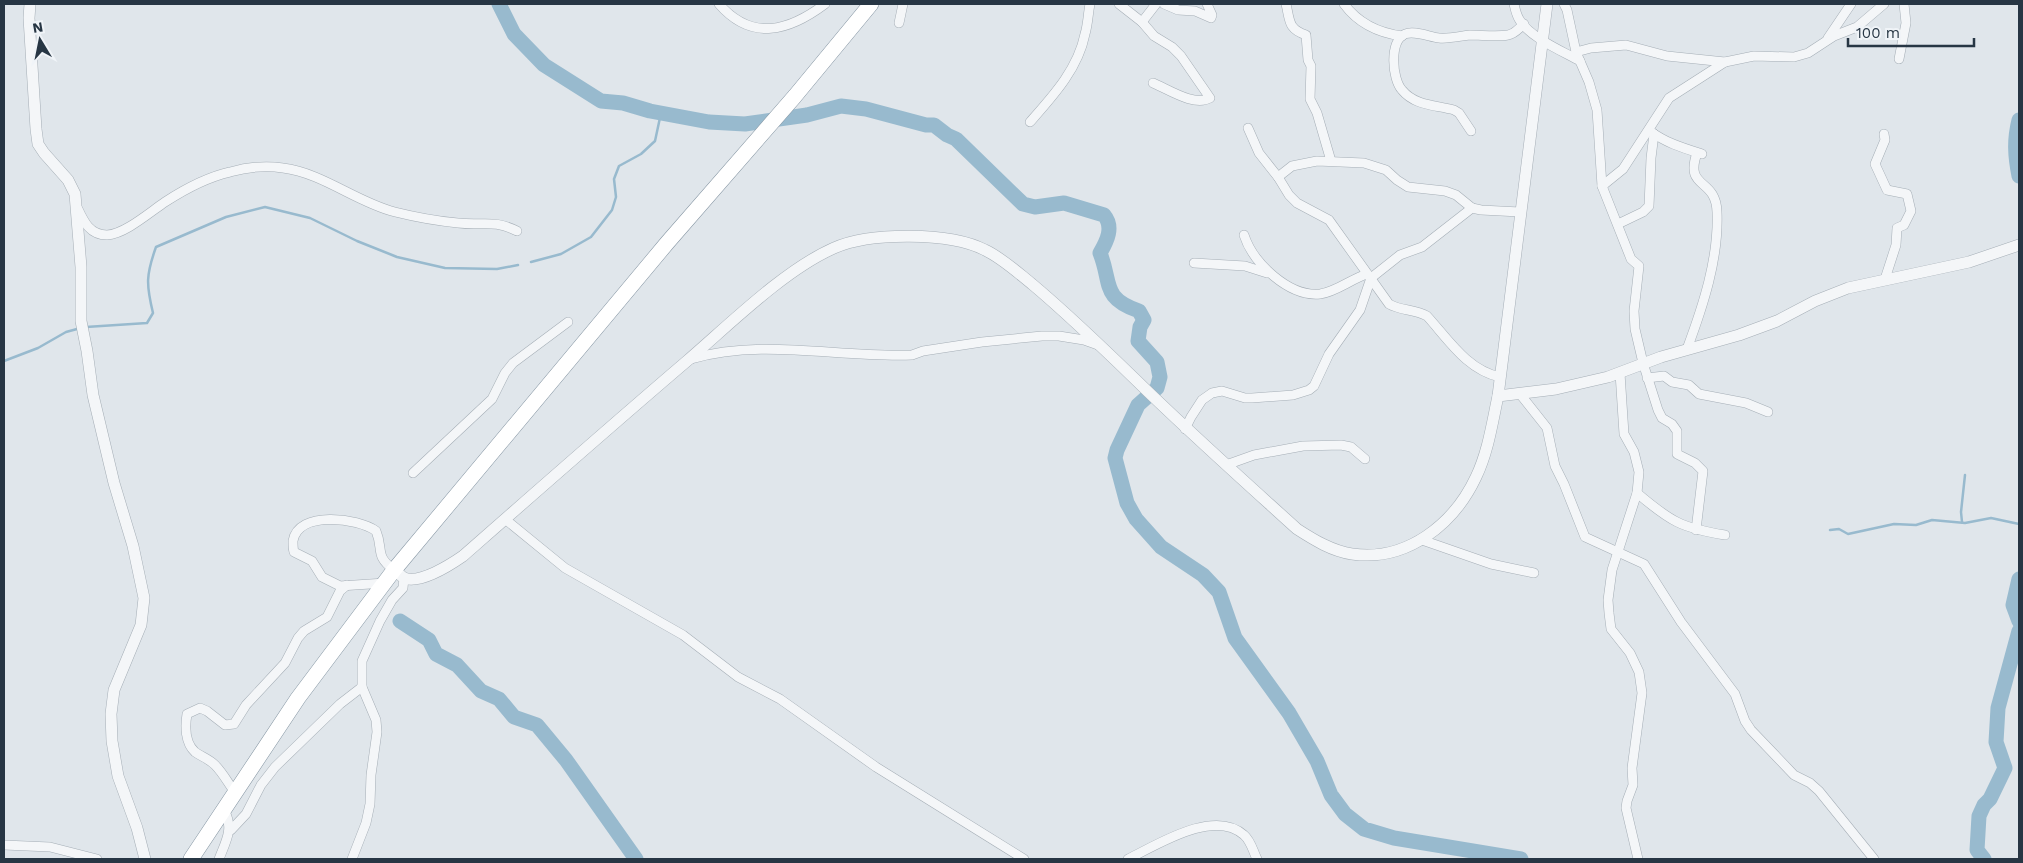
<svg xmlns="http://www.w3.org/2000/svg" width="2023" height="863" viewBox="0 0 2023 863" font-family="'Work Sans',sans-serif">
	<style>
		.lines { fill: none; stroke-linecap: round; stroke-linejoin: round }
		.stream { stroke: #98bace; stroke-width: 2.5 }
		.river { stroke: #98bace; stroke-width: 15 }
		.minor-casing { stroke: #a5aeb6; stroke-width: 10 }
		.tertiary-casing { stroke: #a5aeb6; stroke-width: 12 }
		.trunk-casing { stroke: #8696a3; stroke-width: 16 }
		.minor { stroke: #f4f6f8; stroke-width: 9 }
		.tertiary { stroke: #f4f6f8; stroke-width: 11 }
		.trunk { stroke: #fff; stroke-width: 15 }
	</style>
	<rect width="100%" height="100%" fill="#e0e6eb"/>
	<g class="lines">
		<g class="stream">
			<path d="M531,262L561,254L591,237L612,210L616,197L614,179L619,166L641,154L655,141L661,113"/>
			<path d="M86,327L147,323L153,313C146,284 146,275 156,247L226,217L265,207L310,218L357,241L397,257L445,268L497,269L518,265"/>
			<path d="M4,361L38,348L66,332L77,329"/>
			<path d="M1962,522L1961,512L1965,475"/>
			<path d="M1830,530L1839,529L1848,534L1894,524L1916,525L1932,520L1965,523L1991,518L2019,524"/>
		</g>
		<g class="river">
			<path d="M499,4L514,34L544,65L601,101L623,103L650,111L709,122L745,124L807,115L841,106L866,109L926,125H934L947,135L956,139L1023,204L1035,207L1064,203L1104,215C1114,227 1107,241 1100,253C1112,283 1101,298 1139,311L1144,320L1140,327L1138,341L1157,362L1160,377L1157,388L1138,405L1117,450L1115,458L1127,503L1136,519L1161,547L1203,575L1219,592L1235,638L1289,713L1317,761L1331,795L1345,814L1364,829L1394,838L1521,859"/>
			<path d="M2019,120C2014,140 2015,156 2019,176"/>
			<path d="M2019,579L2013,605L2019,621"/>
			<path d="M400,621L429,640L436,654L457,665L481,691L499,699L514,717L537,725L566,760L636,859"/>
			<path d="M1984,859L1977,850L1979,816L1984,805L1990,799L2005,768L1996,742L1998,708L2019,631"/>
		</g>
		<defs>
			<g id="minor">
				<path d="M719,4C752,42 789,31 825,4"/>
				<path d="M1119,4L1142,22L1154,36L1172,47L1181,56L1210,98C1194,107 1168,89 1153,83"/>
				<path d="M1164,4L1178,10L1195,11L1211,18L1212,15L1207,4"/>
				<path d="M1286,4C1290,21 1288,29 1306,35L1308,60L1311,66L1310,99L1317,113L1331,161"/>
				<path d="M1344,4C1358,23 1379,33 1402,36"/>
				<path d="M1514,4C1515,8 1516,14 1519,19C1529,37 1562,51 1580,61"/>
				<path d="M1564,4L1567,10L1576,52L1589,82L1597,110L1602,186L1631,259L1639,266L1634,311L1635,329L1643,363L1658,410L1662,418L1672,424L1677,431V454L1695,463L1703,471L1696,530"/>
				<path d="M1142,22L1156,4"/>
				<path d="M899,23L903,4"/>
				<path d="M1828,38L1851,4"/>
				<path d="M1576,52L1591,48L1626,45L1667,56L1725,62L1754,56L1794,57L1808,53L1834,36L1857,27L1884,4"/>
				<path d="M1899,59L1906,23L1904,4"/>
				<path d="M1030,122C1053,96 1078,69 1085,34C1088,24 1088,14 1090,4"/>
				<path d="M1248,128L1259,153L1278,177L1289,195L1297,203L1329,220L1389,304C1401,311 1415,309 1427,316C1448,339 1467,370 1500,377"/>
				<path d="M1471,131L1459,113L1454,110C1436,105 1415,106 1402,90C1392,79 1389,41 1405,34C1414,30 1430,37 1439,38C1450,39 1460,36 1470,35C1482,35 1496,37 1508,35C1515,34 1519,28 1524,24"/>
				<path d="M1650,131C1666,143 1683,148 1702,154"/>
				<path d="M1884,134L1885,140L1875,164L1887,190L1907,194L1911,211L1904,225L1897,228L1896,245L1885,279"/>
				<path d="M1278,177L1292,166L1317,161L1364,163L1386,170L1397,180L1408,187L1445,191L1456,195L1472,208"/>
				<path d="M1602,186L1623,169L1669,98L1725,62"/>
				<path d="M78,209C84,222 90,235 107,235C125,234 150,212 165,202C185,189 208,177 230,172C248,167 265,165 283,168C323,173 356,202 395,212C415,217 437,221 458,223C483,226 493,219 517,231"/>
				<path d="M1618,224L1643,212L1649,206L1651,158L1654,134"/>
				<path d="M1244,235C1253,263 1289,297 1320,294C1336,292 1351,279 1367,274"/>
				<path d="M1194,263L1245,266L1267,273"/>
				<path d="M1687,349C1703,306 1719,258 1717,212C1716,177 1684,190 1697,153"/>
				<path d="M691,359C763,338 838,358 912,355L923,351L982,342L1042,336H1059L1084,340L1098,345"/>
				<path d="M1620,373L1624,434L1634,452L1639,472L1637,493L1612,570L1608,600L1609,613L1611,629L1630,653L1639,672L1642,693L1632,768L1633,785L1627,801L1626,808L1638,859"/>
				<path d="M1647,378L1664,376L1672,382L1689,385L1699,394L1746,403L1768,412"/>
				<path d="M1520,394L1547,428L1555,466L1564,484L1585,537L1644,564L1681,622L1735,694L1745,721L1751,730L1794,775L1810,783L1819,791L1874,859"/>
				<path d="M1185,429L1191,417L1202,400L1212,393L1222,391L1245,398H1252L1293,395L1309,390L1314,386L1329,354L1360,310L1371,278L1400,255L1422,247L1472,208L1481,210L1520,212"/>
				<path d="M1226,465L1254,455L1303,446L1341,445L1351,447L1365,459"/>
				<path d="M413,473L492,399L505,373L513,363L568,322"/>
				<path d="M1637,493C1670,521 1681,528 1725,535"/>
				<path d="M505,519L565,568L683,635L738,677L780,699L876,767L1024,859"/>
				<path d="M1422,540L1491,564L1534,573"/>
				<path d="M385,583L340,586L322,577L312,561L294,552C293,549 293,544 293,541C298,510 358,518 376,531C384,550 374,555 394,570"/>
				<path d="M234,791C228,783 223,773 215,765C209,759 202,757 195,752C185,743 185,726 187,714L200,708L207,711L225,725L234,724L246,705L285,663L298,638L304,631L327,617L340,591L347,585"/>
				<path d="M231,830L246,814L261,785L275,767L340,704L362,687"/>
				<path d="M4,845L50,847L97,859"/>
				<path d="M219,859C225,843 234,829 225,812H221"/>
				<path d="M352,859L366,823L370,804L371,775L377,732L376,720L362,687V661L380,621L392,600L403,588L404,578"/>
				<path d="M1128,859C1157,845 1214,808 1244,835C1251,841 1253,851 1257,859"/>
			</g>
			<g id="tertiary">
				<path d="M30,4L29,18L36,129L38,144L44,153L68,180L75,194L81,267V321L87,351L93,395L114,483L133,546L144,598L141,625L114,690L111,714L112,741L118,776L137,828L145,859"/>
				<path d="M1498,396L1556,389L1608,377L1661,357L1739,335L1777,321L1815,301L1848,288L1969,262L2019,245"/>
				<path d="M394,570C397,572 401,576 404,578C420,584 450,565 463,556C537,491 612,425 687,361C729,325 784,270 834,248C870,232 950,232 985,250C1002,258 1017,272 1032,284C1069,315 1103,348 1137,381C1189,432 1243,480 1297,529C1314,540 1332,551 1352,554C1407,562 1454,524 1476,477C1488,452 1492,424 1498,396L1547,4"/>
			</g>
			<path id="trunk" d="M191,859L298,698L394,570L667,243L795,96L871,4"/>
		</defs>
		<use href="#minor" class="minor-casing"/>
		<use href="#tertiary" class="tertiary-casing"/>
		<use href="#trunk" class="trunk-casing"/>
		<use href="#minor" class="minor"/>
		<use href="#tertiary" class="tertiary"/>
		<use href="#trunk" class="trunk"/>
	</g>
	<rect width="2023" height="863" fill="none" stroke="#273644" stroke-width="10"/>
	<g transform="translate(40 40) rotate(350)" stroke="#f0f4f8" stroke-width="4" paint-order="stroke">
	<path d="M0-4L9 19L0 12L-9 19Z" fill="#273644"/>
	<text y="-8" font-size="14" font-weight="bold" text-anchor="middle" fill="#273644">N</text>
	</g>
	<path d="M1848 38v8h126v-8" fill="none" stroke="#273644" stroke-width="2.5"/>
	<text x="1856" y="38" font-size="15" fill="#273644" stroke="#f0f4f8" stroke-width="4" paint-order="stroke">100 m</text>
</svg>
